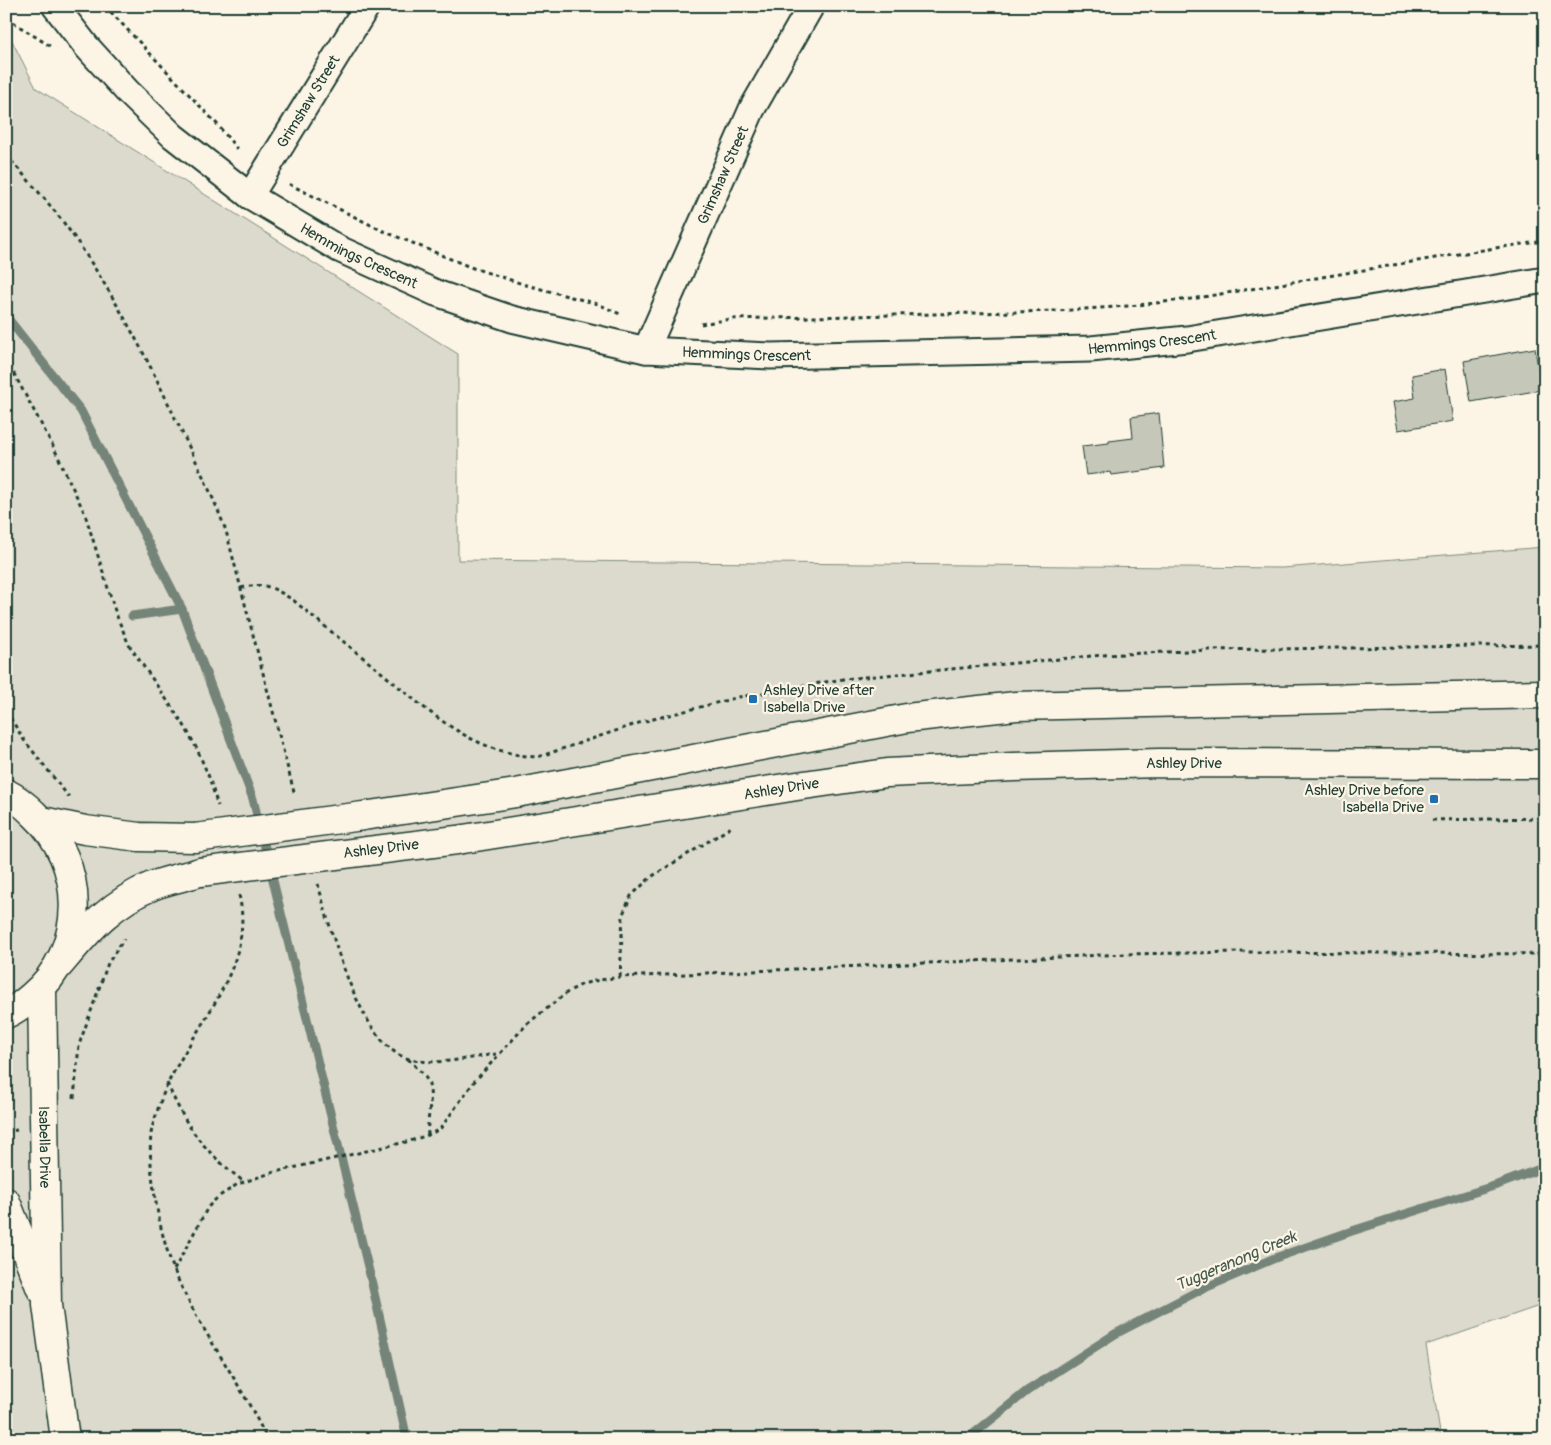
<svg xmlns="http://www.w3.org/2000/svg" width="1551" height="1445" viewBox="0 0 1551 1445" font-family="Pangolin,sans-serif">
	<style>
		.green { fill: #dcdacc; stroke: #7e8c80 }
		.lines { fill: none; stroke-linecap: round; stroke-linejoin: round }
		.stream { stroke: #758479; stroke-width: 9 }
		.building { fill: #c5c7b9; stroke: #1f3d34 }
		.minor-casing { stroke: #1f3d34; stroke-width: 29 }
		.secondary-casing { stroke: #1f3d34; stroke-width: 31 }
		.primary-casing { stroke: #1f3d34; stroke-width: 31 }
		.path { stroke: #1f3d34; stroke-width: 3; stroke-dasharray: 4 4; stroke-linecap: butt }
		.minor { stroke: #fcf5e5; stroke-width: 25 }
		.secondary { stroke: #fcf5e5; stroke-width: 28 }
		.primary { stroke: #fcf5e5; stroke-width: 28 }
		.secondary-bridge-casing { stroke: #1f3d34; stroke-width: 31; stroke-linecap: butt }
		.secondary-bridge { stroke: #fcf5e5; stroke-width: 28 }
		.poi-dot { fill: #1f6fb2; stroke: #fcf5e5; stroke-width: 2 }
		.labels { text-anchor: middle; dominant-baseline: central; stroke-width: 4.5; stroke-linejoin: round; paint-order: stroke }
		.street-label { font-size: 15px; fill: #1f3d34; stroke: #fcf5e5 }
		.poi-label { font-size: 15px; fill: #1f3d34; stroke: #fcf5e5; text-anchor: start }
		.water-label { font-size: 16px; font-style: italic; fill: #435a51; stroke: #fcf5e5 }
	</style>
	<rect width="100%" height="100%" fill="#fcf5e5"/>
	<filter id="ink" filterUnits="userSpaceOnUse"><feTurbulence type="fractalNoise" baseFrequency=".02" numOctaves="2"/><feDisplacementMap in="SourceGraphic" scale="10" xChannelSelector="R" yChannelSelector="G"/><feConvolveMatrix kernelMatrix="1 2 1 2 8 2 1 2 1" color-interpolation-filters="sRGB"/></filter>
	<g filter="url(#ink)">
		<path class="green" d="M6,29L36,88L458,354V560L1282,568L1545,547V1304L1426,1345L1441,1439H6Z"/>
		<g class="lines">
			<g class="stream">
				<path d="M6,316L81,411L182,609L253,799L370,1275L407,1439"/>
				<path d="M132,616L182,609"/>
				<path d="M967,1439L1027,1391L1115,1334L1202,1289L1275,1258L1352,1231L1497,1185L1545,1167"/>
			</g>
		</g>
		<g class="building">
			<path d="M1535,348L1541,390L1471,402L1464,361Z"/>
			<path d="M1445,369L1453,421L1398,430L1393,402L1415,398L1412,375Z"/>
			<path d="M1159,413L1164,468L1112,475L1111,472L1086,475L1082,446L1109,443V441L1133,438L1131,417Z"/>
		</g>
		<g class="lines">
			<defs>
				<g id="minor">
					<path id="s1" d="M55,6L87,47L127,91L173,136L250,196L339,249L436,293L512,319L646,350L770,356L1091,349L1187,339L1545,280"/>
					<path id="s2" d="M250,196L367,6"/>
					<path id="s3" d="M646,350L752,109L811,6"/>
				</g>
				<g id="secondary">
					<path d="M363,816L516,793L907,718L1016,706L1545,694"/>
					<path d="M42,821L85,830L139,837L195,838"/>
					<path id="s4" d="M368,851L457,840L797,786L887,773L1013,767L1159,763L1545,764"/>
					<path d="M59,965C88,931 109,904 152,886C167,880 184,877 200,872"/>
				</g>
				<g id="primary">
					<path d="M6,793C16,798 26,806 34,814C87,863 88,950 31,997C23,1004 16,1010 6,1014"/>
					<path id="s5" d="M42,988L47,1305L65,1439"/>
					<path d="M6,1202L41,1289"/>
				</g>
			</defs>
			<use href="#minor" class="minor-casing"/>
			<use href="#secondary" class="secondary-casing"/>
			<use href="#primary" class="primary-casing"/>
			<g class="path">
				<path d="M105,6L217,124L237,149"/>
				<path d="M6,18L50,46"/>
				<path d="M6,155C29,181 52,206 72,234C113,293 146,355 176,420C194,457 212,493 226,531L295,796"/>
				<path d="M289,184L381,230L470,267L526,285L598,304L620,314"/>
				<path d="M701,324L731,319L1056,311L1129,306L1191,299L1495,248L1545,241"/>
				<path d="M6,359L53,446L85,514L116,614L129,645L184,725L197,749L209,777L218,806"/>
				<path d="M241,588C265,582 272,587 293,600C322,624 351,648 381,672C428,711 473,754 538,757L642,722L739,697L843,679L1103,655L1208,650L1545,645"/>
				<path d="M6,711L24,740L69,797"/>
				<path d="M1432,820L1545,818"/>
				<path d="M318,884C330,928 360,1046 409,1059C437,1066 468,1058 496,1054"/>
				<path d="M239,895C258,976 178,1038 157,1112C155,1119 152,1126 151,1134C149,1155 152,1176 155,1197C159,1222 165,1247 174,1270C192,1314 219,1352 242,1392C251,1407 259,1423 267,1439"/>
				<path d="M1543,954L1545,906"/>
				<path d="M620,977L623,914L631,896L651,877L733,826"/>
				<path d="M408,1059C415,1066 422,1072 427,1080C435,1095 426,1118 428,1135"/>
				<path d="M167,1083C187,1129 203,1150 243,1181"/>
				<path d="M74,1098L79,1045L108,963L124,939"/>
				<path d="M6,1132L17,1130"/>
				<path d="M174,1270L208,1207L218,1197L238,1184L271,1173L410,1141L428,1135L440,1129L473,1083L527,1024L569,991L583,984L594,981L620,977L1125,954L1242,952L1545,954"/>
			</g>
			<use href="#minor" class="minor"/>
			<use href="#secondary" class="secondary"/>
			<use href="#primary" class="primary"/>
			<defs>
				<g id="secondary-bridge">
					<path d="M195,838L363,816"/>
					<path d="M200,872L368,851"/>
				</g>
			</defs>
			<use href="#secondary-bridge" class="secondary-bridge-casing"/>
			<use href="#secondary-bridge" class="secondary-bridge"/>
		</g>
	</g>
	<g class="poi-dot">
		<rect x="748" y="694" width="10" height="10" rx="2.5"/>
		<rect x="1429" y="794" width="10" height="10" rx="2.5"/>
	</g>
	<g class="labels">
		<g class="street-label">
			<text stroke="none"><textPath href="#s2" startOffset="111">Grimshaw Street</textPath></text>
			<text stroke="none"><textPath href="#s3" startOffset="191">Grimshaw Street</textPath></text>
			<text stroke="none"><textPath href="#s1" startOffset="398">Hemmings Crescent</textPath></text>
			<text stroke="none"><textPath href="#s1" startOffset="1208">Hemmings Crescent</textPath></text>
			<text stroke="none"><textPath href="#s1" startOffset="802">Hemmings Crescent</textPath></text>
			<text stroke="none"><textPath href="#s4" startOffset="822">Ashley Drive</textPath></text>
			<text stroke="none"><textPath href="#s4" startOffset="418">Ashley Drive</textPath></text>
			<text transform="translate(381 849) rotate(-7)">Ashley Drive</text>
			<text stroke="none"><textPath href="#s5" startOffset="159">Isabella Drive</textPath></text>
		</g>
		<g class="poi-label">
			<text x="763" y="690">Ashley Drive after<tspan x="763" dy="17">Isabella Drive</tspan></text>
			<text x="1424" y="790" text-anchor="end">Ashley Drive before<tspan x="1424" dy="17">Isabella Drive</tspan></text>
		</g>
		<g class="water-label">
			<text transform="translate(1236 1261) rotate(-23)">Tuggeranong Creek</text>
		</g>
	</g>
	<rect width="1551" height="1445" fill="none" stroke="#fcf5e5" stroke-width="25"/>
	<rect x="12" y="12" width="1526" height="1420" fill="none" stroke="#1f3d34" stroke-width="2" filter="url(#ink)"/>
</svg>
